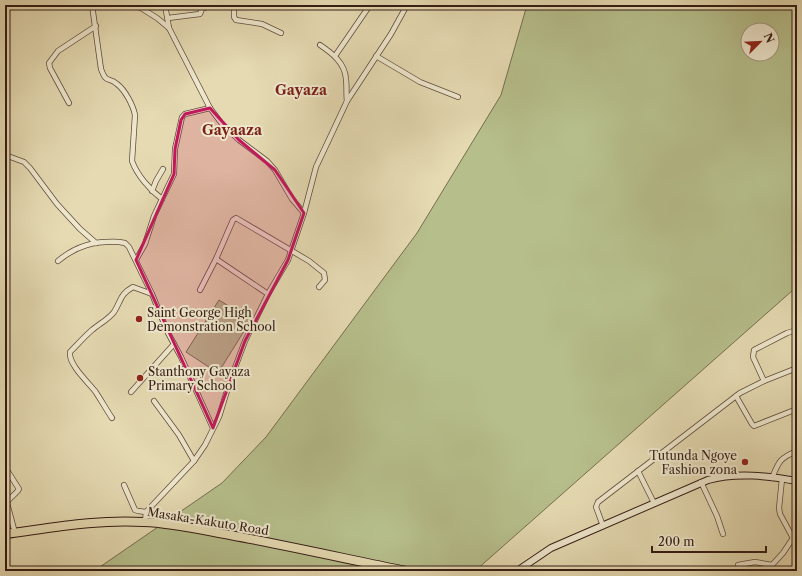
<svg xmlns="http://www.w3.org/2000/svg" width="802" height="576" viewBox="0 0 802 576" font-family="'Libre Caslon Text',serif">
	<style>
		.green { fill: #b6bf8c; stroke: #756e50; fill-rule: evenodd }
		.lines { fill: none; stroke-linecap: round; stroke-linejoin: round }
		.street-casing { stroke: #604c3c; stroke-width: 6 }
		.secondary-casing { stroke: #341c14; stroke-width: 8 }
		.highway-casing { stroke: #341c14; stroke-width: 10 }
		.street { stroke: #eee7cd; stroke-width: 4.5 }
		.secondary { stroke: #eee7cd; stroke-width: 6 }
		.highway { stroke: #e5dab2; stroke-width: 8 }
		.marked { fill: #c2185b; fill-opacity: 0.2; stroke: #c2185b; stroke-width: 3; stroke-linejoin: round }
		.poi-dot { fill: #8f2418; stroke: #eee7cd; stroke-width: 1.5 }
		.labels { text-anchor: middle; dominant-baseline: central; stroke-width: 4; stroke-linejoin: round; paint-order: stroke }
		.poi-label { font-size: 12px; fill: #341c14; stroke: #eee7cd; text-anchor: start }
		.street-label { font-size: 12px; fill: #341c14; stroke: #eee7cd }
		.quarter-label { font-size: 14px; font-weight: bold; fill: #7a1f14; stroke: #eee7cd }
	</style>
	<rect width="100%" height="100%" fill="#e5dab2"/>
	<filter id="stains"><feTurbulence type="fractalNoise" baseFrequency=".005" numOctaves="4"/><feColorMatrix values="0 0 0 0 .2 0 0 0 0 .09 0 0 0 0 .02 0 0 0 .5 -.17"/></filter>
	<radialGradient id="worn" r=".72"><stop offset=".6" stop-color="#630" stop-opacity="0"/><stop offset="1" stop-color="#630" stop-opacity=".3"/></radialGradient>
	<g class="green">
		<path d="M527,5H797V290H793L475,571H94L222,483L266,437L417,233L501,95ZM748,30H772V54H748Z"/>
		<path d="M219,300L251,320L218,373L186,352Z"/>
	</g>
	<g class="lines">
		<defs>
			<g id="street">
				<path d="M92,5L101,69C107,85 108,76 117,84C125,90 133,105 135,115L132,161C137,175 150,190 162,199L154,216L145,244L136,260"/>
				<path d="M133,5L141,8L157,18L169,28L210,108L222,124L239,140L267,161L275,170L292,199L304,213"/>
				<path d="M165,5L169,28"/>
				<path d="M234,5V17L236,20L262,24L281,33"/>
				<path d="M168,18L200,14L202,9L211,5"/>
				<path d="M320,45C332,53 345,63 346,79C347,87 346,94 347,101"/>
				<path d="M335,56L370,5"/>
				<path d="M376,56L420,82L458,97"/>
				<path d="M69,103L50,68L49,63L58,51L96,26"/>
				<path d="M5,155L24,162L30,168L57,204L80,229L96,243"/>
				<path d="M152,191L156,181L163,169"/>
				<path d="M162,199L174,174L175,149L182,117L185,114L210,108"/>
				<path d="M216,259L268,294"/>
				<path d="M58,261C77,245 95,241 119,242L125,243L129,247L152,294L168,333L181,357L213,428"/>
				<path d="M200,290L216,259L233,220L236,218L309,261L324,273L325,280L319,287"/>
				<path d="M764,381L753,357L754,350L787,333L797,330"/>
				<path d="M131,392L174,344"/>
				<path d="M736,396L752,424L754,426L797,409"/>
				<path d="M154,401L179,435L194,461"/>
				<path d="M112,418C106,409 101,400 95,391C88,382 68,364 70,352C77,345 84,337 92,330C99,324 109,319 114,312C121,301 120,294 133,287L152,294"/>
				<path d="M5,467L19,489C16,495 9,497 7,503L15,533"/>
				<path d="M638,471L654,503"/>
				<path d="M772,478C779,461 780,458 797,451"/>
				<path d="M701,482L717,516L723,534"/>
				<path d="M124,485L135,510L138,511L146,512"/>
				<path d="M145,522L146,512L194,461L205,445L219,417L230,381L245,341L268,294L288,260L304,213L316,167L333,131L347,101L391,34L407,5"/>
				<path d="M603,526L596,507L598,502L740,393L764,381L797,368"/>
				<path d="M793,538L797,546"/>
				<path d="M738,565L755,562L772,565L783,553L793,538L780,514L779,508L782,479"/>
			</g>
			<path id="secondary" d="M517,571L551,548L708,480C737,472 768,476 797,481"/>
			<path id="highway" d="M5,534C51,528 97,519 144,522C173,523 202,530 230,535C289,546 347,559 406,571"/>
		</defs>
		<use href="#street" class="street-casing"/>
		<use href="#secondary" class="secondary-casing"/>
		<use href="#highway" class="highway-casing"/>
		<use href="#street" class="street"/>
		<use href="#secondary" class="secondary"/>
		<use href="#highway" class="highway"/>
	</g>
	<path class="marked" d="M210,108L239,140L275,170L304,213L288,260L245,341L213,428L136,260L174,174L175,149L181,120L185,114Z"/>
	<g class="poi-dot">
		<circle cx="139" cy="319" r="4"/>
		<circle cx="140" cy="378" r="4"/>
		<circle cx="745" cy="462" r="4"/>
	</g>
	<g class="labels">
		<g class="poi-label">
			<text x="147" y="312">Saint George High<tspan x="147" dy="14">Demonstration School</tspan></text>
			<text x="148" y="371">Stanthony Gayaza<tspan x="148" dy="14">Primary School</tspan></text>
			<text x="737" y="455" text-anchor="end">Tutunda Ngoye<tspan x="737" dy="14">Fashion zona</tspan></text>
		</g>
		<g class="street-label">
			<text transform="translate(208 521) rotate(9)">Masaka-Kakuto Road</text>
		</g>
		<g class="quarter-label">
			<text x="301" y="90">Gayaza</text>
			<text x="232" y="130">Gayaaza</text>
		</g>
	</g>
	<rect width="802" height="576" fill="none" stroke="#e5dab2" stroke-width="20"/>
	<rect x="6" y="6" width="790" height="564" fill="none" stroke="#341c14" stroke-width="2"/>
	<rect x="10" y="10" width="782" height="556" fill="none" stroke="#341c14"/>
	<g transform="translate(760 42) rotate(66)"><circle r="19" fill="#eee7cd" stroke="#a49683"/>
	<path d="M0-3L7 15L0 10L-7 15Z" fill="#8f2418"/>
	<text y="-6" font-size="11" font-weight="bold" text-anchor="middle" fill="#341c14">N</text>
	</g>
	<path d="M652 546v6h114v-6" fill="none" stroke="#341c14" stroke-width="2"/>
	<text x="658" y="546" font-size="12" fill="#341c14" stroke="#eee7cd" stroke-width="3" paint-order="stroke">200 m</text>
	<rect width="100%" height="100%" filter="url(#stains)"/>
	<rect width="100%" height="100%" fill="url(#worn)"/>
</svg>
